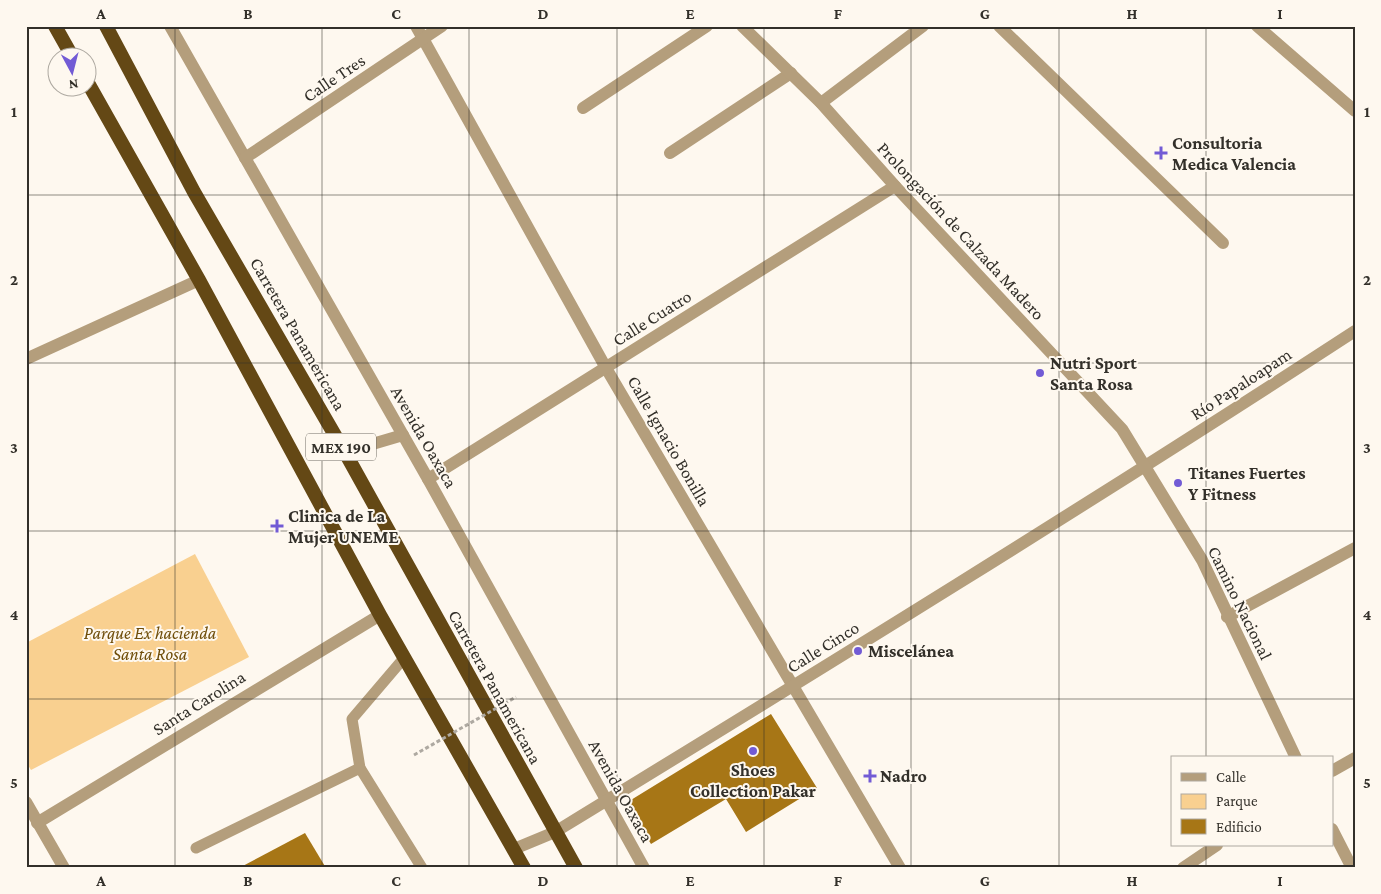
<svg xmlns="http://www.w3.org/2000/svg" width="1381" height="894" viewBox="0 0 1381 894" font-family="'Crimson Pro',serif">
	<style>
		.green { fill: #f9d090 }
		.building { fill: #a77616 }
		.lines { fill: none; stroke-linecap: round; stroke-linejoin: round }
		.service { stroke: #b49e7c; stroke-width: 11 }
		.minor { stroke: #b49e7c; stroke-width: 12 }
		.tertiary { stroke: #b49e7c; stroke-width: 12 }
		.trunk { stroke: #644815; stroke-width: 14 }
		.path-bridge { stroke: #aea9a1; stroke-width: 3; stroke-dasharray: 4 2.5; stroke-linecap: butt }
		.grid { fill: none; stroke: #33302a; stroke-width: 1; stroke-opacity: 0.55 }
		.poi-dot { fill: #725bd5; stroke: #fef8ef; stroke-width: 2 }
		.labels { text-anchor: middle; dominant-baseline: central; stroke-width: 4; stroke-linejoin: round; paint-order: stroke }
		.shield { fill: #fef8ef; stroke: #706c65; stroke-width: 1 }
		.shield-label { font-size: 16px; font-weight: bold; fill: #33302a }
		.street-label { font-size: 18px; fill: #33302a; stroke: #fef8ef }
		.poi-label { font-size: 18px; font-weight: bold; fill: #33302a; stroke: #fef8ef; text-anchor: start }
		.park-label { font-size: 18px; font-style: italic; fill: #6f4d09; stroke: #fef8ef }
		.neatline { fill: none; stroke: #33302a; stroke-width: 2 }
		.grid-label { font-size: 16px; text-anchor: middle; font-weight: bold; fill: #33302a }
	</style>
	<rect width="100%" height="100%" fill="#fef8ef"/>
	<path class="green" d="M195,554L249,657L31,770L26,762V643Z"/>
	<g class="building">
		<path d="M771,714L817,788L746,832L726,799L651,844L626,803Z"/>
		<path d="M305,833L326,868H239Z"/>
	</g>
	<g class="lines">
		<g class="service">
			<path d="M404,658L352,719L360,768L422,868"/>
			<path d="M196,848L360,768"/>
		</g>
		<g class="minor">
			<path d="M170,26L428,479L644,868"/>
			<path d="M416,26L606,368L900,868"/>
			<path d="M999,26L1223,243"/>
			<path d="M1257,26L1355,111"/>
			<path d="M821,103L923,26"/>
			<path d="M583,108L707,26"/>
			<path d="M670,153L791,73"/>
			<path d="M245,158L442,26"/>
			<path d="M347,456L369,445L403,435"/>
			<path d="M428,479L895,186"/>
			<path d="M1227,617L1355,548"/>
			<path d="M1332,771L1355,758"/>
			<path d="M26,802L64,868"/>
			<path d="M37,823L380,615"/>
			<path d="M514,849L555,832C823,668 1091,503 1355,331"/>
			<path d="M1183,868L1217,845"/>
		</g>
		<g class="tertiary">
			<path d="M742,26L821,103L895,186L1122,429L1202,560L1296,758"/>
			<path d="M26,359L199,280"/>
			<path d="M1332,829L1352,868"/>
		</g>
		<g class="trunk">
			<path d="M55,26L73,58"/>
			<path d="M106,26L194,192L347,456L576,868"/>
			<path d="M88,83L199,280L380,615L524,868"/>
		</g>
		<path class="path-bridge" d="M414,755L516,697"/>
	</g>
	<path class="grid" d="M175,26V868M322,26V868M469,26V868M617,26V868M764,26V868M911,26V868M1059,26V868M1206,26V758M26,195H1355M26,363H1355M26,531H1355M26,699H1355M1206,845V868"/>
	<g class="poi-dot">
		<path d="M1158.5 145.5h5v5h5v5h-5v5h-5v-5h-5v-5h5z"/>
		<circle cx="1040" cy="373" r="5"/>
		<circle cx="1178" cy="483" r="5"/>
		<path d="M274.5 518.5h5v5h5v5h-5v5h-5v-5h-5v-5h5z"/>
		<circle cx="858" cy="651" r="5"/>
		<circle cx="753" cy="751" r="5"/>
		<path d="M867.5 768.5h5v5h5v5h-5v5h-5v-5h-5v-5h5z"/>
	</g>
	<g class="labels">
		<rect class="shield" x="306" y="433.5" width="70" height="27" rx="4"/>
		<g class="shield-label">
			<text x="341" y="447">MEX 190</text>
		</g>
		<g class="street-label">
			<text transform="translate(334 78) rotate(-34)">Calle Tres</text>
			<text transform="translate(961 231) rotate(47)">Prolongación de Calzada Madero</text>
			<text transform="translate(652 318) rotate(-32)">Calle Cuatro</text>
			<text transform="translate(298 334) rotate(60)">Carretera Panamericana</text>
			<text transform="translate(1241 384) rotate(-33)">Río Papaloapam</text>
			<text transform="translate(424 437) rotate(60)">Avenida Oaxaca</text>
			<text transform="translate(669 441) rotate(60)">Calle Ignacio Bonilla</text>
			<text transform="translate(1240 603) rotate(64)">Camino Nacional</text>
			<text transform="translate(823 647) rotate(-32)">Calle Cinco</text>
			<text transform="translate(495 687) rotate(61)">Carretera Panamericana</text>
			<text transform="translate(199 703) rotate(-32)">Santa Carolina</text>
			<text transform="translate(621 791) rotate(61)">Avenida Oaxaca</text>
		</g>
		<g class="poi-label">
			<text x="1172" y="143">Consultoria<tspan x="1172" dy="21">Medica Valencia</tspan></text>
			<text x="1050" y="363">Nutri Sport<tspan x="1050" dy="21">Santa Rosa</tspan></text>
			<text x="1188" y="473">Titanes Fuertes<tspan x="1188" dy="21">Y Fitness</tspan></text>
			<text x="288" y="516">Clinica de La<tspan x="288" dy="21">Mujer UNEME</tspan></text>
			<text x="868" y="651">Miscelánea</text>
			<text x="753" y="770" text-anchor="middle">Shoes<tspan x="753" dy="21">Collection Pakar</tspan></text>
			<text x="880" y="776">Nadro</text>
		</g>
		<g class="park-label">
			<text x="150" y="633">Parque Ex hacienda<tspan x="150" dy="21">Santa Rosa</tspan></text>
		</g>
	</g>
	<rect width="1381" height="894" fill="none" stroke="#fef8ef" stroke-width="55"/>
	<rect x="1171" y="756" width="162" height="90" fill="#fef8ef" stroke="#ada8a0"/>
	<rect x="1181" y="773" width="25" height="8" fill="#b49e7c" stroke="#ada8a0"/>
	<text x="1216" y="782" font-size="15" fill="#33302a">Calle</text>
	<rect x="1181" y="794" width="25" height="15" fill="#f9d090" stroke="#ada8a0"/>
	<text x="1216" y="806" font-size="15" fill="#33302a">Parque</text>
	<rect x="1181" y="819" width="25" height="15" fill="#a77616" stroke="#ada8a0"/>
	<text x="1216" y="832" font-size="15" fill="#33302a">Edificio</text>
	<g transform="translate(72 72) rotate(173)"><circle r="24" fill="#fef8ef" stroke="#ada8a0"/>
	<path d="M0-4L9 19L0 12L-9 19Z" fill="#725bd5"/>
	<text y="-8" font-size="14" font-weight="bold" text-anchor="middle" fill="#33302a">N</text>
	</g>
	<rect x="28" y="28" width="1326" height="838" class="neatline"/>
	<g class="grid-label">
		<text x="101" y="19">A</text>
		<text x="248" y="19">B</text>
		<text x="396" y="19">C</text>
		<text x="543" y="19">D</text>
		<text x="690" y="19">E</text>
		<text x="838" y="19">F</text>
		<text x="985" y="19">G</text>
		<text x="1132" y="19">H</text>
		<text x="1280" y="19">I</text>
		<text x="14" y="117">1</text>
		<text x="1367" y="117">1</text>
		<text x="14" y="285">2</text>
		<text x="1367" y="285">2</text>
		<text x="14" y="453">3</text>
		<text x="1367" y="453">3</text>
		<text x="14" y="620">4</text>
		<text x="1367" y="620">4</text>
		<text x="14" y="788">5</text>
		<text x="1367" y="788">5</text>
		<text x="101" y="886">A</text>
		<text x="248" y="886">B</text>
		<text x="396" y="886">C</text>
		<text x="543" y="886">D</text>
		<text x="690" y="886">E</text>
		<text x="838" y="886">F</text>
		<text x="985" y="886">G</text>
		<text x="1132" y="886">H</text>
		<text x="1280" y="886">I</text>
	</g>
</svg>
